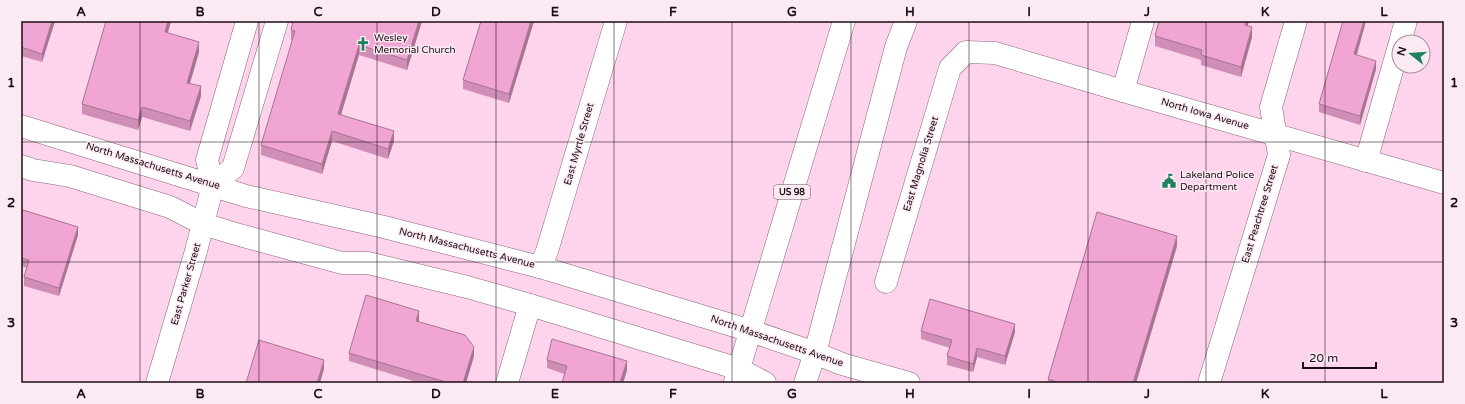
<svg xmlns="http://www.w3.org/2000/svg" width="1465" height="404" viewBox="0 0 1465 404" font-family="'Varela Round',sans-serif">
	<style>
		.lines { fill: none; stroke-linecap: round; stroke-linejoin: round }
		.minor-casing { stroke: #8a657b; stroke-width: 23 }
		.major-casing { stroke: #8a657b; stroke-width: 23 }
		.minor { stroke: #fff; stroke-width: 22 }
		.major { stroke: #fff; stroke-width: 22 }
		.wall { fill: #ce8eb5 }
		.shaded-wall { fill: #a87493 }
		.building { fill: #f0a5d2; stroke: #a87493 }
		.grid { fill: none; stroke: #1b0d15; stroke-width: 1; stroke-opacity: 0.55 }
		.labels { text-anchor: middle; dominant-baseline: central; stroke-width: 3; stroke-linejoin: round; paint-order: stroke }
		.shield { fill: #fbe9f3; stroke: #5e4f58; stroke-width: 1 }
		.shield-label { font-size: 9px; font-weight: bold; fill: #1b0d15 }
		.poi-label { font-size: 10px; fill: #1b0d15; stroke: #fbe9f3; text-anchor: start }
		.street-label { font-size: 10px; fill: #1b0d15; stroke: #fbe9f3 }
		.neatline { fill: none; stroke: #1b0d15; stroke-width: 1.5 }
		.grid-label { font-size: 13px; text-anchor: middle; font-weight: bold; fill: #1b0d15 }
	</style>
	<rect width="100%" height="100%" fill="#fed4ec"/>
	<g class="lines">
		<defs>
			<g id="minor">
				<path d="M1400,42L1406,21"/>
				<path d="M1123,91L1143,21"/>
				<path d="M1366,161L1399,46"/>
				<path d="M213,185L233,168L277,21"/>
				<path d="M540,267L547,251L616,21"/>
				<path d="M886,282L950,68L966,52L995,53L1123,91L1444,183"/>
				<path d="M157,383L196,251L213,185L207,160L247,21"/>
				<path d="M507,383L530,305"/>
				<path d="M1209,383L1279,155L1271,107L1296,21"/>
			</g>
			<g id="major">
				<path d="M21,126L246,196L380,226L540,267L751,331L815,353L842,364L909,383"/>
				<path d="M21,166L33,170L70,176L170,207L203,224L236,234L342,263H368L467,287L530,305L739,369L765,383"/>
				<path d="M735,382L844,21"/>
				<path d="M805,383L815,353L896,47L906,21"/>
			</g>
		</defs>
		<use href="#minor" class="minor-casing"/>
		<use href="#major" class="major-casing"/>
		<use href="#minor" class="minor"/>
		<use href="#major" class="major"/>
	</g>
	<g class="wall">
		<path d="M21,21H55L42,62L21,56Z"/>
		<path d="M106,21H171L168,33L199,52L190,83L201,96L190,131L142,117L138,130L82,114V104Z"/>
		<path d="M293,21H422L407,70L359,55L341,115L394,141L388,159L332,141L322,174L261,155V145L293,40H291V30Z"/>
		<path d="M481,21H534L509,103L463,89V80Z"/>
		<path d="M1159,21H1249L1247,26L1252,37L1241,77L1201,65V60L1155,46V36Z"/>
		<path d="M1343,21H1366L1357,55L1376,69L1360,125L1319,112V104Z"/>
		<path d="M21,215L78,235L59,296L24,286V277L27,268L21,266Z"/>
		<path d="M1177,246L1136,383H1048V379Z"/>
		<path d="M419,320V322L474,356L466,383H420L349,361V353Z"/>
		<path d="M921,331L1015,332L1005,365L977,357L973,372L947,365V356L950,348L921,339Z"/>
		<path d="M547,360L627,370L623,383H562L564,374L547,368Z"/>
	</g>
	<g class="shaded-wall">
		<path d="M52,21H55L42,62V54Z"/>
		<path d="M168,21H171L165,42V32Z"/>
		<path d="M419,21H422L407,70V60Z"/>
		<path d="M531,21H534L509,103V94Z"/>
		<path d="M1246,21H1249L1245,35V25Z"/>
		<path d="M1364,21H1366L1354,63V54Z"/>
		<path d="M1252,27V37L1241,77V67Z"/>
		<path d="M199,42V52L187,93V83Z"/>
		<path d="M359,45V55L338,124V114Z"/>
		<path d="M1376,61V69L1360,125V116Z"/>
		<path d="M201,86V96L190,131V121Z"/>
		<path d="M142,107V117L138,130V120Z"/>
		<path d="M332,131V141L322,174V164Z"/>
		<path d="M394,131V141L388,159V149Z"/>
		<path d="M78,227V235L59,296V288Z"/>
		<path d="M1177,236V246L1136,383H1133Z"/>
		<path d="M419,311V320L416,330V321Z"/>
		<path d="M1015,324V332L1005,365V356Z"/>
		<path d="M474,347V356L466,383H463Z"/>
		<path d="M977,348V357L973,372V364Z"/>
		<path d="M324,360V369L320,383H317Z"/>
		<path d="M627,361V370L623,383H620Z"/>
	</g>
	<g class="building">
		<path d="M21,21H52L42,54L21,47Z"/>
		<path d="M106,21H168L165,32L199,42L187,83L201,86L190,121L142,107L138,120L82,104Z"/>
		<path d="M293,21H419L407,60L359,45L338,114L394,131L388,149L332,131L322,164L261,145L295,31L291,30Z"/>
		<path d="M481,21H531L509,94L463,80Z"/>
		<path d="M1159,21H1246L1245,25L1252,27L1241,67L1201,55L1202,50L1155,36Z"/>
		<path d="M1343,21H1364L1354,54L1376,61L1360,116L1319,104Z"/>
		<path d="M23,210L78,227L59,288L24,277L29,260L21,258V215Z"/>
		<path d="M1097,212L1177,236L1133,383H1060L1048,379Z"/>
		<path d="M366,295L419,311L416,321L465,335L474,347L463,383H449L349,353Z"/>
		<path d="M930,299L1015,324L1005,356L977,348L973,364L947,356L952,340L921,331Z"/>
		<path d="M552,339L627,361L620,383H562L567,366L547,360Z"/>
		<path d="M259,340L324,360L317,383H246Z"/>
	</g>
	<path class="grid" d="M140,21V383M259,21V383M377,21V383M496,21V383M614,21V383M732,21V383M851,21V383M969,21V383M1088,21V383M1206,21V383M1325,21V383M21,142H1444M21,262H1444"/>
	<defs>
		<symbol id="church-bare" viewBox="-9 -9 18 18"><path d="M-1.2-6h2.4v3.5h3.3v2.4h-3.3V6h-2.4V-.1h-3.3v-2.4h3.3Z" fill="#1c825d" stroke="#fbe9f3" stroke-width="2.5" paint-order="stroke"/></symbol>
		<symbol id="civic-bare" viewBox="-9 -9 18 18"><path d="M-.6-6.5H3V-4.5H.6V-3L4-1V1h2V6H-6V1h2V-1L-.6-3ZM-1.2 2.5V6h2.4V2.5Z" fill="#1c825d" stroke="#fbe9f3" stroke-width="2.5" paint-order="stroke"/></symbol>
	</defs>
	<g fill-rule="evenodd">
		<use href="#church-bare" x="353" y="34" width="20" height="20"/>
		<use href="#civic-bare" x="1159" y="171" width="20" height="20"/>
	</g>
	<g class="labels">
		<rect class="shield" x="774" y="185" width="36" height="14" rx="3"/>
		<g class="shield-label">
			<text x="792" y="192">US 98</text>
		</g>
		<g class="poi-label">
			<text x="374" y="38">Wesley<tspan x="374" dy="12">Memorial Church</tspan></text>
			<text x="1180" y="175">Lakeland Police<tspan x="1180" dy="12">Department</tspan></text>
		</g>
		<g class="street-label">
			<text transform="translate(1205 114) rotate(16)">North Iowa Avenue</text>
			<text transform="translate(579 144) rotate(-74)">East Myrtle Street</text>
			<text transform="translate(921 164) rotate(-73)">East Magnolia Street</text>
			<text transform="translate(153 166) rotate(17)">North Massachusetts Avenue</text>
			<text transform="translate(1260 214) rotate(-73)">East Peachtree Street</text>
			<text transform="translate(467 248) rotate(14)">North Massachusetts Avenue</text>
			<text transform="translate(186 284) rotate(-74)">East Parker Street</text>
			<text transform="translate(777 341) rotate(19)">North Massachusetts Avenue</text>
		</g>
	</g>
	<rect width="1465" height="404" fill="none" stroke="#fbe9f3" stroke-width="44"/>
	<g transform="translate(1411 54) rotate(287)"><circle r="19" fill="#fbe9f3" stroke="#a1919a"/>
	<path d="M0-3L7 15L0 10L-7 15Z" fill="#1c825d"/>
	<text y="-6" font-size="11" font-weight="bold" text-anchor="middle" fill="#1b0d15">N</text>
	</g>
	<path d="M1303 362v6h73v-6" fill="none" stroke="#1b0d15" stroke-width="2"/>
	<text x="1309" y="362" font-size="12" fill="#1b0d15" stroke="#fbe9f3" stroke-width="3" paint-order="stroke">20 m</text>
	<rect x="22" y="22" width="1421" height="360" class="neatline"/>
	<g class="grid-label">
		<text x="81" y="16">A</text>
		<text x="200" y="16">B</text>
		<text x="318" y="16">C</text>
		<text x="436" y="16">D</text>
		<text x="555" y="16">E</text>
		<text x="673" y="16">F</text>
		<text x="792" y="16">G</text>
		<text x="910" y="16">H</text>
		<text x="1029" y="16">I</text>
		<text x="1147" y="16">J</text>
		<text x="1265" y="16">K</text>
		<text x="1384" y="16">L</text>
		<text x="11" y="87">1</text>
		<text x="1454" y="87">1</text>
		<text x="11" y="207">2</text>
		<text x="1454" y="207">2</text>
		<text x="11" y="327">3</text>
		<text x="1454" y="327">3</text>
		<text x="81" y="398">A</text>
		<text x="200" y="398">B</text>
		<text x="318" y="398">C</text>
		<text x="436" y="398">D</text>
		<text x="555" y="398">E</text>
		<text x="673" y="398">F</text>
		<text x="792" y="398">G</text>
		<text x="910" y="398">H</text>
		<text x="1029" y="398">I</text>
		<text x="1147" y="398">J</text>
		<text x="1265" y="398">K</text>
		<text x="1384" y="398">L</text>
	</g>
</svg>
